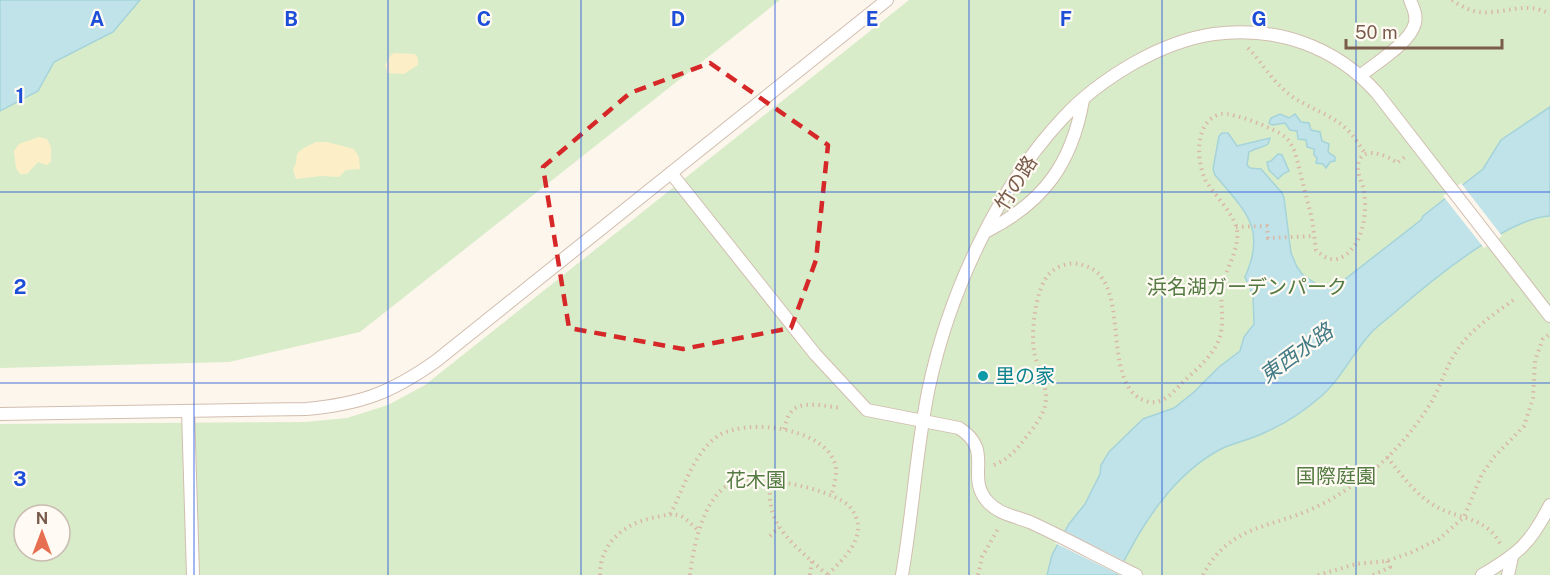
<svg xmlns="http://www.w3.org/2000/svg" width="1550" height="575" viewBox="0 0 1550 575" font-family="'Public Sans','Noto Sans JP',sans-serif">
	<style>
		.green { fill: #d8ecc9; fill-rule: evenodd }
		.sand { fill: #fcefc7 }
		.water { fill: #bfe3e8; stroke: #a5d3da; stroke-width: 1.5 }
		.pier { fill: #fdf6ec }
		.lines { fill: none; stroke-linecap: round; stroke-linejoin: round }
		.lane-casing { stroke: #d1beb0; stroke-width: 14 }
		.path { stroke: #d9b8a5; stroke-width: 4; stroke-dasharray: 1.5 4.5; stroke-linecap: butt }
		.lane { stroke: #fff; stroke-width: 12 }
		.marked { fill: none; stroke: #d62828; stroke-width: 4.5; stroke-dasharray: 12 8; stroke-linejoin: round }
		.grid { fill: none; stroke: #1d4ed8; stroke-width: 1.5; stroke-opacity: 0.55 }
		.culture-dot { fill: #0f9aa8; stroke: #fffaf3; stroke-width: 2 }
		.labels { text-anchor: middle; dominant-baseline: central; stroke-width: 4.5; stroke-linejoin: round; paint-order: stroke }
		.street-label { font-size: 20px; fill: #7a5c4d; stroke: #fffaf3 }
		.park-label { font-size: 20px; fill: #537a41; stroke: #fffaf3 }
		.culture-label { font-size: 20px; fill: #0d838f; stroke: #fffaf3; text-anchor: start }
		.water-label { font-size: 21px; font-style: italic; fill: #437c86; stroke: #fffaf3 }
		.grid-label { font-size: 20px; text-anchor: middle; font-weight: bold; fill: #1d4ed8; stroke: #fffaf3; stroke-width: 4.5; stroke-linejoin: round; paint-order: stroke }
	</style>
	<rect width="100%" height="100%" fill="#fdf6ec"/>
	<g class="green">
		<path d="M0,0H780L360,332L229,362L0,368Z"/>
		<path d="M909,0H1550V575H0V424L305,422L347,418L388,405L425,385ZM24,515H60V551H24Z"/>
	</g>
	<g class="sand">
		<path d="M394,53L415,54L418,58V65L404,74L388,73L385,66L390,56Z"/>
		<path d="M39,137L47,139L51,147V162L47,165L38,162L27,174H20L16,168L14,151L19,144Z"/>
		<path d="M316,142H327L354,149L359,157L360,169L346,170L339,177L321,176L296,179L293,170L296,163L297,154L302,149Z"/>
	</g>
	<g class="water">
		<path d="M0,0H140L113,32L54,62L38,91L0,111Z"/>
		<path d="M1550,107V216C1506,218 1427,284 1394,313C1386,320 1376,327 1370,334C1352,354 1340,381 1319,398C1304,411 1284,424 1266,432C1252,439 1237,442 1223,448C1173,473 1140,527 1117,575H1047L1052,555L1069,524L1085,504L1100,474L1101,465L1109,452L1143,419L1174,408L1194,392L1219,367L1240,351L1244,337L1254,324L1253,295L1245,277C1267,228 1245,211 1215,175L1213,169L1219,136L1222,133H1228L1237,146L1270,138L1268,144C1262,148 1255,148 1249,152L1247,165L1250,168L1261,169L1282,193L1284,198L1291,253L1297,267L1302,274L1319,286H1327L1344,280L1421,220L1423,216L1483,169L1501,140Z"/>
		<path d="M1280,114L1289,118L1295,114L1301,122L1309,123L1311,130L1320,132L1322,141L1329,144L1328,152L1335,157V161L1330,162L1326,168L1323,164L1316,163L1317,158L1314,155V149L1307,147L1306,140L1298,139L1297,131L1290,130L1285,123L1272,125L1269,123L1271,118Z"/>
		<path d="M1278,154L1282,155L1289,171L1283,174L1278,179L1269,170L1267,162L1271,161Z"/>
	</g>
	<g class="pier">
		<path d="M1461,183L1502,236L1484,248L1443,196Z"/>
		<path d="M1062,530L1126,562L1120,575L1055,543Z"/>
	</g>
	<g class="lines">
		<defs>
			<g id="lane">
				<path d="M1361,75C1376,63 1411,42 1415,23C1417,14 1413,8 1410,0"/>
				<path d="M671,173L815,354L867,410L959,428C995,451 965,475 987,501C999,515 1016,516 1032,523C1067,539 1101,558 1136,575"/>
				<path d="M987,231C1044,202 1072,163 1083,100"/>
				<path d="M188,411L193,575"/>
				<path d="M0,414L306,409C361,404 391,393 436,361L887,0"/>
				<path d="M902,575C913,513 916,449 929,387C949,294 997,188 1063,118C1083,96 1108,78 1134,63C1159,49 1186,38 1214,34C1277,26 1335,46 1377,93L1550,316"/>
				<path d="M1482,575C1519,553 1530,544 1550,505"/>
				<path d="M1508,575L1512,557"/>
			</g>
		</defs>
		<use href="#lane" class="lane-casing"/>
		<g class="path">
			<path d="M1452,0C1459,5 1468,10 1478,12C1505,15 1525,0 1550,14"/>
			<path d="M1248,48C1260,60 1269,76 1282,88C1299,105 1324,111 1342,125C1352,133 1359,144 1366,155"/>
			<path d="M1236,227L1267,226L1268,238L1313,236"/>
			<path d="M784,429C786,423 787,416 791,412C801,399 828,407 842,408"/>
			<path d="M1387,457C1401,474 1413,492 1432,504C1449,516 1471,516 1487,528C1493,532 1498,540 1502,546"/>
			<path d="M994,465C1009,459 1017,449 1027,436C1035,426 1045,413 1046,400C1047,384 1037,367 1034,351C1031,332 1035,288 1050,273C1057,266 1070,262 1079,264C1088,266 1097,270 1102,278C1125,309 1105,388 1146,401C1160,406 1171,395 1180,385C1195,370 1217,354 1221,332C1224,317 1220,302 1222,287C1226,267 1242,246 1236,226C1230,209 1215,196 1206,181C1196,162 1194,120 1221,114C1233,112 1276,129 1285,137C1290,141 1292,146 1295,152L1312,219L1316,250C1325,258 1333,263 1344,256C1364,243 1367,212 1364,191C1363,184 1358,176 1358,168C1358,144 1386,154 1397,163L1406,156"/>
			<path d="M771,481C763,527 797,546 827,575"/>
			<path d="M670,514C684,489 693,453 718,436C746,418 820,427 834,461C839,472 834,485 831,497"/>
			<path d="M770,536L779,527"/>
			<path d="M600,575C600,541 627,522 657,517C665,515 673,513 681,516C687,519 693,526 699,531"/>
			<path d="M690,575C693,548 702,504 725,487C749,471 827,487 848,505C854,511 857,518 858,525C859,546 840,562 827,575"/>
			<path d="M810,575L812,561"/>
			<path d="M978,575L982,557L999,527"/>
			<path d="M1203,575C1230,524 1270,529 1316,507C1334,499 1350,487 1366,476C1392,456 1415,429 1432,401C1441,385 1446,367 1456,352C1470,329 1495,314 1516,298"/>
			<path d="M1318,575L1356,564L1387,561L1410,553L1439,539L1464,517L1482,474L1494,457L1524,426L1533,398L1535,360L1543,339L1550,334"/>
			<path d="M1373,575L1390,567L1387,561"/>
		</g>
		<use href="#lane" class="lane"/>
	</g>
	<path class="marked" d="M710,63L828,145L816,260L791,328L683,349L569,328L543,167L630,93Z"/>
	<path class="grid" d="M194,0V575M388,0V575M581,0V575M775,0V575M969,0V575M1162,0V575M1356,0V575M0,192H1550M0,383H1550"/>
	<circle class="culture-dot" cx="983" cy="376" r="6"/>
	<g class="labels">
		<g class="street-label">
			<text transform="translate(1016 183) rotate(-58)">竹の路</text>
		</g>
		<g class="park-label">
			<text x="1247" y="287">浜名湖ガーデンパーク</text>
			<text x="1336" y="476">国際庭園</text>
			<text x="756" y="480">花木園</text>
		</g>
		<g class="culture-label">
			<text x="995" y="376">里の家</text>
		</g>
		<g class="water-label">
			<text transform="translate(1296 353) rotate(-36)">東西水路</text>
		</g>
	</g>
	<g class="grid-label">
		<text x="97" y="26">A</text>
		<text x="291" y="26">B</text>
		<text x="484" y="26">C</text>
		<text x="678" y="26">D</text>
		<text x="872" y="26">E</text>
		<text x="1066" y="26">F</text>
		<text x="1259" y="26">G</text>
		<text x="20" y="103">1</text>
		<text x="20" y="294">2</text>
		<text x="20" y="486">3</text>
	</g>
	<g transform="translate(42 533)"><circle r="28" fill="#fffaf3" stroke="#cabbb1" stroke-width="1.5"/>
	<path d="M0-4.5L10 22L0 15L-10 22Z" fill="#e76f51"/>
	<text y="-9" font-size="16" font-weight="bold" text-anchor="middle" fill="#7a5c4d">N</text>
	</g>
	<path d="M1346 39v9h156v-9" fill="none" stroke="#7a5c4d" stroke-width="3"/>
	<text x="1355" y="39" font-size="18" fill="#7a5c4d" stroke="#fffaf3" stroke-width="4.5" paint-order="stroke">50 m</text>
</svg>
